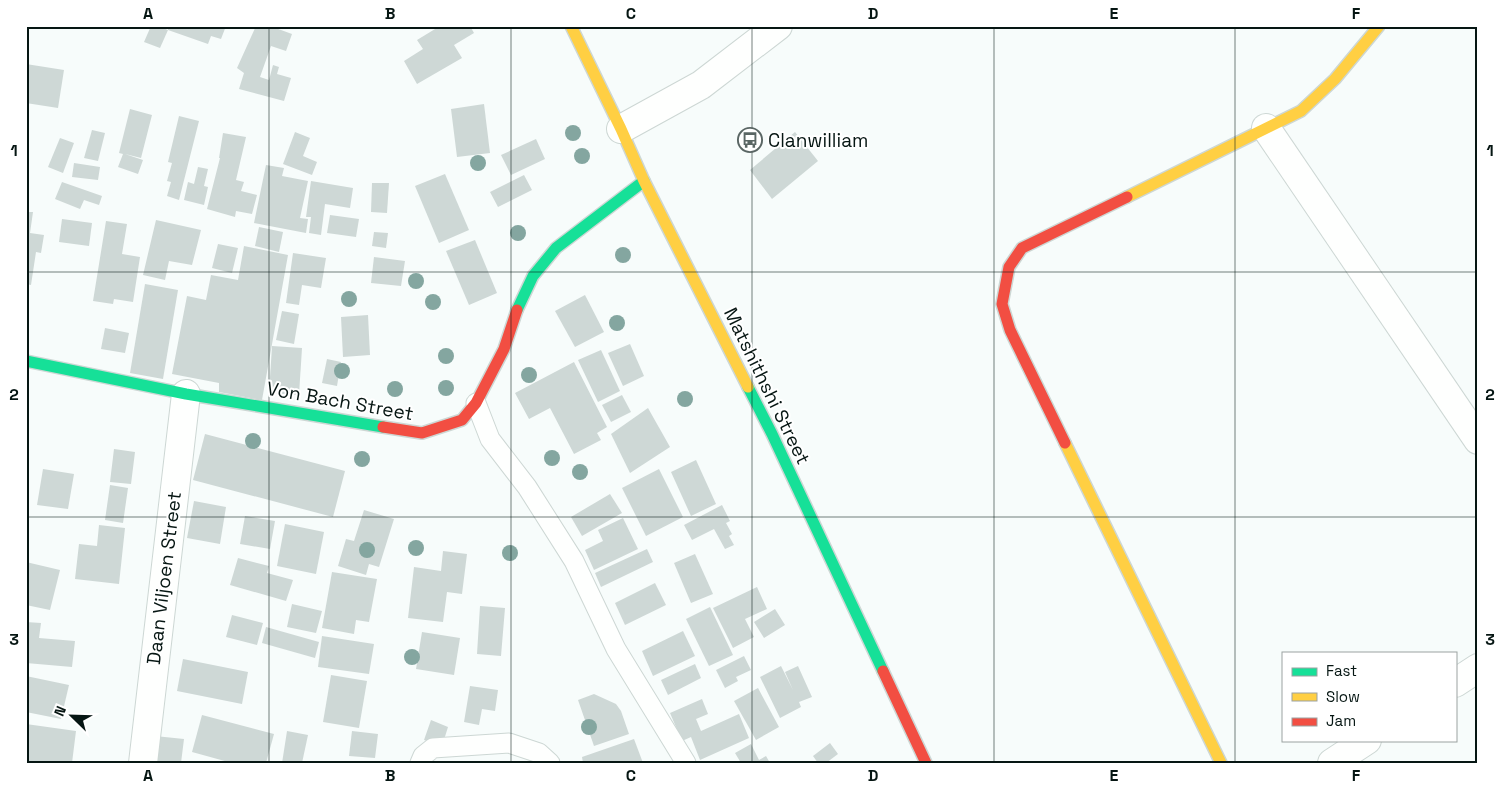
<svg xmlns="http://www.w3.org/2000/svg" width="1504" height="789" viewBox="0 0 1504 789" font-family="'Space Grotesk',sans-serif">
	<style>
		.building { fill: #ced8d6 }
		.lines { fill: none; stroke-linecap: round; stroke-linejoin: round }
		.lane-casing { stroke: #cdd7d4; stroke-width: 21 }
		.street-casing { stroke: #cdd7d4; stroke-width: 30 }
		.fast-casing { stroke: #cdd7d4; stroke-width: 14 }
		.slow-casing { stroke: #cdd7d4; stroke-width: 14 }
		.jam-casing { stroke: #cdd7d4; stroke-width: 14 }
		.lane { stroke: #fefffe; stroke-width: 19 }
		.street { stroke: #fefffe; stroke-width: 28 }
		.fast { stroke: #16e098; stroke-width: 11 }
		.slow { stroke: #ffcf43; stroke-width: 11 }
		.jam { stroke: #f24e42; stroke-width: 11 }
		.tree { fill: #84a6a0 }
		.grid { fill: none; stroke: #061613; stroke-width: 1; stroke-opacity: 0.55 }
		.labels { text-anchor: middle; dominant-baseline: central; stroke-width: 4; stroke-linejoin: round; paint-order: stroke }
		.poi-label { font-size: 19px; fill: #061613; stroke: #fff; text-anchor: start }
		.street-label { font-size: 19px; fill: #061613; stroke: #fff }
		.neatline { fill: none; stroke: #061613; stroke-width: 2 }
		.grid-label { font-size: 16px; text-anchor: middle; font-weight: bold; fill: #061613 }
	</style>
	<rect width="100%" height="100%" fill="#f7fcfb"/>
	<g class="building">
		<path d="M151,26H158L168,30L160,48L144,42Z"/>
		<path d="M168,26H226L221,39L211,36L208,44L168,30Z"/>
		<path d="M256,26H270L292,34L286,51L271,46L260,77L269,80L273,65L279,67L277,74L291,78L284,101L239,89L244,73L237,68Z"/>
		<path d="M440,26H470L474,33L454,45L462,58L417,84L404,61L423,49L417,40Z"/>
		<path d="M26,64L64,70L58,108L26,103Z"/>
		<path d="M484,104L490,153L457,157L451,109Z"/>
		<path d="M130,109L152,115L141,158L125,154L143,160L138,174L118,167L123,154L119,153Z"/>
		<path d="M179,116L199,121L179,200L167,196L171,182L167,181L172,163L168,162Z"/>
		<path d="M92,130L105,133L98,161L84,158Z"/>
		<path d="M295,132L310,138L303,156L317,162L312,175L283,164Z"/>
		<path d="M795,132L818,161L772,199L750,170Z"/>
		<path d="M223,133L246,137L236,180L244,182L241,191L257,195L252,214L236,211L235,217L207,209L220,158H219Z"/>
		<path d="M60,138L74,143L63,173L48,167Z"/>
		<path d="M536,139L545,159L511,175L501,155Z"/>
		<path d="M74,163L100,167L98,180L72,177Z"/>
		<path d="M266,165L284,168L282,176L308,181L300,218L308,219L306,233L254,223Z"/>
		<path d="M198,167L208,169L204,186L208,187L204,205L184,200L188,182L194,184Z"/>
		<path d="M445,174L469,230L439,243L415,186Z"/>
		<path d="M524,175L532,190L498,207L490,192Z"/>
		<path d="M311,181L353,188L350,208L325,204L321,235L309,233L311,217H306Z"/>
		<path d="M62,182L102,196L99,205L84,200L80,209L55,199Z"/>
		<path d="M372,183H389L387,213L371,212Z"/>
		<path d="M26,212H33L30,233L44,235L41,253L36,252L31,285L26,284Z"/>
		<path d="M330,215L359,219L356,237L327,233Z"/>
		<path d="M62,219L92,223L89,246L59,242Z"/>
		<path d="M156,220L201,230L192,265L169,261L165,280L143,275Z"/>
		<path d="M106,221L127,224L122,254L140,257L133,302L114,299L113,304L93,301Z"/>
		<path d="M259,227L283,232L279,252L255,246Z"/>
		<path d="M374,232L388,233L386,248L372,246Z"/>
		<path d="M475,240L497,293L469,305L446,251Z"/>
		<path d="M218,244L238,248L232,273L212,268Z"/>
		<path d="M244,246L288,255L262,400L219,392V383L172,374L187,296L206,300L211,275L238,280Z"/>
		<path d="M293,253L326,258L321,288L302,285L299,305L286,303Z"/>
		<path d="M374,257L405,261L401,286L371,283Z"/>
		<path d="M145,284L178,290L163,379L130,373Z"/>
		<path d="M585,295L604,332L575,347L555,311Z"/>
		<path d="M282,311L299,314L294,344L276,340Z"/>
		<path d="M368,315L370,355L343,357L341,317Z"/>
		<path d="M105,328L129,333L125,353L101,349Z"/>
		<path d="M630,344L644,376L623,386L608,353Z"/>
		<path d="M272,346L302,348L299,395L269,393Z"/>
		<path d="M601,350L620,391L598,402L578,360Z"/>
		<path d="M327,359L341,362L337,386L322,383Z"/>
		<path d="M574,362L607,427L597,433L601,440L574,454L550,408L529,419L515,393Z"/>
		<path d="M622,395L631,412L611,422L602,405Z"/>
		<path d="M648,408L670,447L630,473L611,434Z"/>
		<path d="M205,434L345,471L333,517L193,480Z"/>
		<path d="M114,449L135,452L131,484L110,482Z"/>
		<path d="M696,460L716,504L691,516L671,472Z"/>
		<path d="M43,469L74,474L68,509L37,505Z"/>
		<path d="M659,469L683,517L646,536L622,488Z"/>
		<path d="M110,485L128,488L123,523L105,520Z"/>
		<path d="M610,494L622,513L582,536L571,517Z"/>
		<path d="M194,501L226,507L220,544L187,538Z"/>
		<path d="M722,505L730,521L726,523L732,534L729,536L734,545L725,549L714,529L692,540L684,525Z"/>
		<path d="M364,510L394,519L379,567L369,564L366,575L338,566L346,539L354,541Z"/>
		<path d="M245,516L275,521L270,549L240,544Z"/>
		<path d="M623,518L638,549L594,570L585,550L603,541L598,530Z"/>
		<path d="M285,524L324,532L316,574L277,566Z"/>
		<path d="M99,525L125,528L119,584L75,579L79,544L97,546Z"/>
		<path d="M647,549L653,562L601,587L595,573Z"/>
		<path d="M443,551L467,554L462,594L447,592L443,622L408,618L414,567L441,571Z"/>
		<path d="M695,554L713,594L691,603L674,563Z"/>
		<path d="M238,558L269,566L267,573L293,580L286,601L230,585Z"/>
		<path d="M26,562L60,570L50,610L26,605Z"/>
		<path d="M332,572L377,579L369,622L356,620L354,634L322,628Z"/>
		<path d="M655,583L666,605L625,625L615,603Z"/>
		<path d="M757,587L767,609L745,619L754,637L733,648L713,608Z"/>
		<path d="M292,604L322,611L316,633L287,627Z"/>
		<path d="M480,606L505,608L501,656L477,654Z"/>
		<path d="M710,607L733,655L709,666L686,619Z"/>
		<path d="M775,609L785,625L764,638L754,622Z"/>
		<path d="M232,615L263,623L257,645L226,637Z"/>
		<path d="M26,622L41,623L39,638L75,641L72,667L26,663Z"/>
		<path d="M266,627L319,642L315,658L262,643Z"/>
		<path d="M683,631L695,656L653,676L642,651Z"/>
		<path d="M422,632L460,638L454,675L416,669Z"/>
		<path d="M322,636L374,644L369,674L318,667Z"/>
		<path d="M744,656L751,670L736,677L738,681L725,688L716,670Z"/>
		<path d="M183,659L248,672L242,704L177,691Z"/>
		<path d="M695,664L701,678L668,695L661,680Z"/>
		<path d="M781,666L793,690L785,672L798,666L812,697L799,702L801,707L780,718L760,677Z"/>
		<path d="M331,675L367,681L359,728L323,722Z"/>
		<path d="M26,676L69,685L61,719L26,712Z"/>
		<path d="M470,686L498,690L495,711L482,709L479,725L464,722Z"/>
		<path d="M758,688L779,727L756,740L734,701Z"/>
		<path d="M594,694L616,704L621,711L629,734L594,746L578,700Z"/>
		<path d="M702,699L708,714L696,719L701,731L739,714L749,738L700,760L691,737L682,741L670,713Z"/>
		<path d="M202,715L274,734L266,763H232L192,752Z"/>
		<path d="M431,720L448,727L442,746L424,740Z"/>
		<path d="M26,724L76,731L72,763H26Z"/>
		<path d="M287,731L308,735L302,763H282Z"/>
		<path d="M352,731L378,734L375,758L349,756Z"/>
		<path d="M155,736L184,739L181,763H152Z"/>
		<path d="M634,739L643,763H583L582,757Z"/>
		<path d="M830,743L838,754L826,763H818L813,756Z"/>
		<path d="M751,744L759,760L766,756L770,763H741L735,753Z"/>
	</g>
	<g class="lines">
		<defs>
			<g id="lane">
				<path d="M476,403L490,439L527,487L574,561L616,649L686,763"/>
				<path d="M420,763L423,756L433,748L509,743L539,753L550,763"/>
			</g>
			<g id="street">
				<path d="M1266,128L1478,440"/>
				<path d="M621,129L701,85L778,26"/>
				<path d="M1455,683L1478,668"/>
				<path d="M143,763L186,394"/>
				<path d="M1332,763L1367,740"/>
			</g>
			<g id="fast">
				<path d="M517,310L533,276L556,248L644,181"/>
				<path d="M26,361L186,394L383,427"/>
				<path d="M748,387L772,434L883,671"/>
			</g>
			<g id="slow">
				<path d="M571,26L621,129L644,181L748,387"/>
				<path d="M1127,197L1301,111L1335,79L1379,26"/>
				<path d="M1065,443L1221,763"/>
			</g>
			<g id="jam">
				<path d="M383,427L422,433L462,420L476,403L504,349L517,310"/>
				<path d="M1065,443L1010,330L1002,304L1009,267L1022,248L1127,197"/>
				<path d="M883,671L926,763"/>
			</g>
		</defs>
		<use href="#lane" class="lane-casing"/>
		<use href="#street" class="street-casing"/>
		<use href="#fast" class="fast-casing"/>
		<use href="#slow" class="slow-casing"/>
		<use href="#jam" class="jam-casing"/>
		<use href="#lane" class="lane"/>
		<use href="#street" class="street"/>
		<use href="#fast" class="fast"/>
		<use href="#slow" class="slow"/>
		<use href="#jam" class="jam"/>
	</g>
	<g class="tree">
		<circle cx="573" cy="133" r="8"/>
		<circle cx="582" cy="156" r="8"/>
		<circle cx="478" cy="163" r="8"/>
		<circle cx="518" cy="233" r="8"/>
		<circle cx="623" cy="255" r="8"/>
		<circle cx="416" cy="281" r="8"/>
		<circle cx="349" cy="299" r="8"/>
		<circle cx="433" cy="302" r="8"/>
		<circle cx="617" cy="323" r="8"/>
		<circle cx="446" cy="356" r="8"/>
		<circle cx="342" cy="371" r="8"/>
		<circle cx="529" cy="375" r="8"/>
		<circle cx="446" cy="388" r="8"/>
		<circle cx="395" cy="389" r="8"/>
		<circle cx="685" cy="399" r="8"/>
		<circle cx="253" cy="441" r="8"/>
		<circle cx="552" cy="458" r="8"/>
		<circle cx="362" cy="459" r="8"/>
		<circle cx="580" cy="472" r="8"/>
		<circle cx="416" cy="548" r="8"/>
		<circle cx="367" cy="550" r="8"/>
		<circle cx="510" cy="553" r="8"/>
		<circle cx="412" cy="657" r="8"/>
		<circle cx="589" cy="727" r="8"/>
	</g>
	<path class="grid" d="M269,26V763M511,26V763M752,26V763M994,26V763M1235,26V763M26,272H1478M26,517H1478"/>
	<defs>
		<symbol id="bus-ring" viewBox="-11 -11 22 22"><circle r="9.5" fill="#fff" stroke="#5a6664" stroke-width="1.5"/><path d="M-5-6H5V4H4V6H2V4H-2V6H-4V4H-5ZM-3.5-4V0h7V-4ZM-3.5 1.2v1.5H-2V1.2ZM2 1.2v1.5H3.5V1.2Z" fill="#5a6664"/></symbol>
	</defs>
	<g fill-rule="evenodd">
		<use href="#bus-ring" x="736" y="126" width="28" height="28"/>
	</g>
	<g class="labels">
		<g class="poi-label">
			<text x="768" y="140">Clanwilliam</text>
		</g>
		<g class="street-label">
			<text transform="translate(767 386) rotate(64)">Matshithshi Street</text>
			<text transform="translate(340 401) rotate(10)">Von Bach Street</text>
			<text transform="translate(164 578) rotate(-83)">Daan Viljoen Street</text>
		</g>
	</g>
	<rect width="1504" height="789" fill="none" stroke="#ffffff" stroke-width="55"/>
	<rect x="1282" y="652" width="175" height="90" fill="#ffffff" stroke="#9ba2a1"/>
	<rect x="1292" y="668" width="25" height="8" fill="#16e098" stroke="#9ba2a1"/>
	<text x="1326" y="676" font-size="15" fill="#061613">Fast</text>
	<rect x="1292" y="693" width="25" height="8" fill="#ffcf43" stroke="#9ba2a1"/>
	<text x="1326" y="702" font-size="15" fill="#061613">Slow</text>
	<rect x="1292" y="718" width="25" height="8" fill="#f24e42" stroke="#9ba2a1"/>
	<text x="1326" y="726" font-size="15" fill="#061613">Jam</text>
	<g transform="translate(72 716) rotate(293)" stroke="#ffffff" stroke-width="4" paint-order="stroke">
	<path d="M0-4L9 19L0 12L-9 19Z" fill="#061613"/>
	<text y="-8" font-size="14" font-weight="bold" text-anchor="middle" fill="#061613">N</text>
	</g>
	<rect x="28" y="28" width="1448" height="734" class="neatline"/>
	<g class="grid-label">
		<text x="148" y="19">A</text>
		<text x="390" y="19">B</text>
		<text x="631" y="19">C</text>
		<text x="873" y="19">D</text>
		<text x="1114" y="19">E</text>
		<text x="1356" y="19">F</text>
		<text x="14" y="156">1</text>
		<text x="1490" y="156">1</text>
		<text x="14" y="400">2</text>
		<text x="1490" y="400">2</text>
		<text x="14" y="645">3</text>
		<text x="1490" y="645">3</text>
		<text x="148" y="781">A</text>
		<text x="390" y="781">B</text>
		<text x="631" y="781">C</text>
		<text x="873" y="781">D</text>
		<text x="1114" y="781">E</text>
		<text x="1356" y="781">F</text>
	</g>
</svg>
